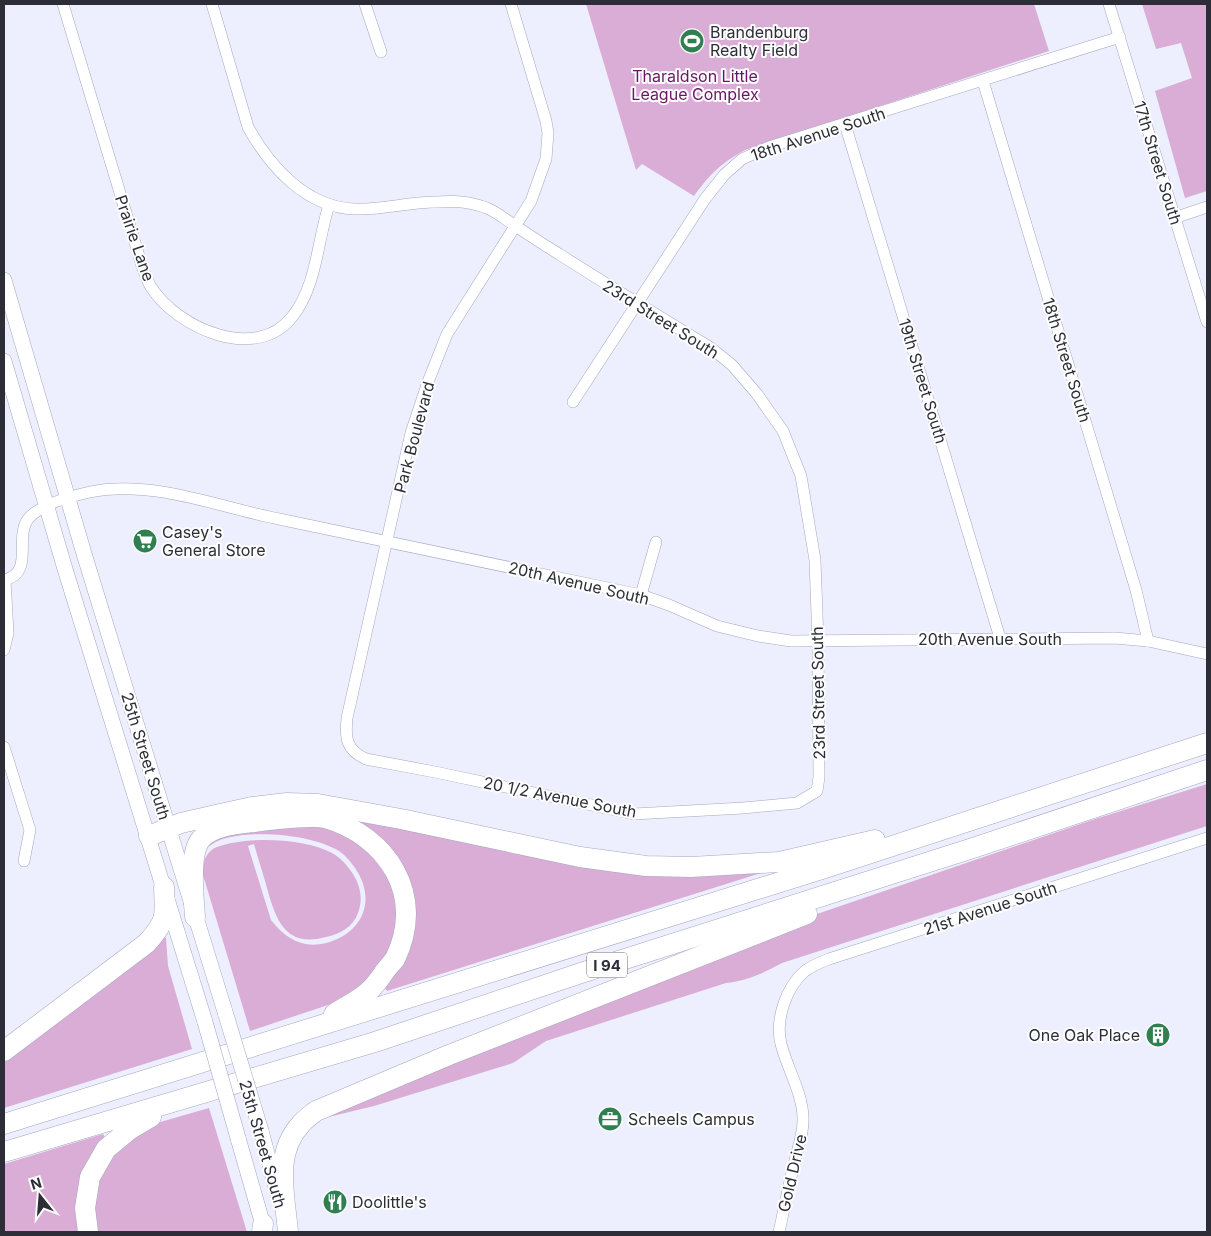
<svg xmlns="http://www.w3.org/2000/svg" width="1211" height="1236" viewBox="0 0 1211 1236" font-family="Inter,sans-serif">
	<style>
		.green { fill: #daadd6 }
		.lines { fill: none; stroke-linecap: round; stroke-linejoin: round }
		.minor-casing { stroke: #a4a7bf; stroke-width: 12 }
		.secondary-casing { stroke: #a4a7bf; stroke-width: 16 }
		.motorway-casing { stroke: #a4a7bf; stroke-width: 21 }
		.minor { stroke: #fff; stroke-width: 11 }
		.secondary { stroke: #fff; stroke-width: 15 }
		.motorway { stroke: #fff; stroke-width: 20 }
		.secondary-bridge-casing { stroke: #a4a7bf; stroke-width: 16; stroke-linecap: butt }
		.secondary-bridge { stroke: #fff; stroke-width: 15 }
		.labels { text-anchor: middle; dominant-baseline: central; stroke-width: 4; stroke-linejoin: round; paint-order: stroke }
		.shield { fill: #fdfdfd; stroke: #6b6b72; stroke-width: 1 }
		.shield-label { font-size: 15px; font-weight: bold; fill: #2c2d37 }
		.poi-label { font-size: 16px; fill: #2c2d37; stroke: #fdfdfd; text-anchor: start }
		.park-label { font-size: 16px; fill: #661863; stroke: #fdfdfd }
		.street-label { font-size: 16px; fill: #2c2d37; stroke: #fdfdfd }
	</style>
	<rect width="100%" height="100%" fill="#edeffe"/>
	<g class="green">
		<path d="M586,4H1034L1049,51L745,150C720,164 711,173 694,196L642,164L636,170Z"/>
		<path d="M1142,4H1207V191L1185,198L1155,91L1192,78L1181,43L1156,49Z"/>
		<path d="M1207,784V826L782,963C764,973 746,981 726,983L546,1041L513,1063L374,1106L316,1120L317,1113L817,914L1092,820Z"/>
		<path d="M339,812L427,829L761,873L387,991L383,986L407,890Z"/>
		<path d="M315,823L362,842L394,887L398,919L389,956L349,998L250,1031L203,875C201,864 206,851 217,847C246,836 304,838 332,853C341,858 347,865 353,874C361,887 363,899 358,913C353,927 340,934 326,937C286,948 276,921 267,888C263,873 258,859 254,844L248,846L271,920C285,938 302,949 326,943C363,933 377,900 355,868C351,862 345,855 339,851C311,834 252,829 220,840C215,842 209,846 204,849L213,836Z"/>
		<path d="M163,937L166,938L168,966L192,1049L4,1108V1055Z"/>
		<path d="M209,1108L247,1232H93L96,1171L143,1127Z"/>
		<path d="M103,1134L106,1139C80,1176 73,1186 80,1232H4V1164Z"/>
	</g>
	<g class="lines">
		<defs>
			<g id="minor">
				<path d="M63,4L142,266C145,273 147,281 151,287C177,328 256,363 292,317C317,286 317,242 329,205"/>
				<path d="M212,4L248,127C270,167 306,207 354,209C376,210 397,205 418,203C443,201 466,199 489,209C498,213 506,220 514,225C529,235 544,245 559,254C609,286 660,317 711,348L732,365L757,394L783,431L801,476L815,560L818,641L819,777L817,791L797,803L743,808L634,814L435,772L366,759C346,750 345,738 347,718L411,433L428,382L447,334L531,201L546,159L548,133L546,121L511,4"/>
				<path d="M365,4L381,52"/>
				<path d="M1109,4L1207,322"/>
				<path d="M983,81L1136,590L1148,641"/>
				<path d="M845,124L1000,638"/>
				<path d="M1174,218L1207,207"/>
				<path d="M573,402L705,199L724,175L742,159L769,147L1120,37"/>
				<path d="M4,580C35,573 14,538 28,519C39,505 72,496 90,492C151,479 218,507 279,519C399,544 520,569 641,595L669,605L717,626L758,636L791,641L1115,638L1148,641L1207,654"/>
				<path d="M641,595L656,542"/>
				<path d="M4,650L8,633L5,580"/>
				<path d="M4,747L30,830L24,861"/>
				<path d="M779,1232C784,1210 788,1187 794,1165C797,1150 803,1136 803,1121C804,1096 787,1068 781,1044C775,1020 786,987 805,971C812,966 821,962 829,959L1207,838"/>
			</g>
			<g id="secondary">
				<path d="M4,280L85,557L226,1015"/>
				<path d="M4,361L65,569L205,1022"/>
				<path d="M261,1131L278,1195"/>
				<path d="M238,1138L265,1232"/>
			</g>
			<g id="motorway">
				<path d="M149,836L181,823L216,815L252,807L287,803L318,804L401,819L580,857L646,866L691,867L779,862L875,840"/>
				<path d="M195,917C194,899 188,854 201,839C212,826 237,824 254,822C268,820 313,815 325,818C388,836 426,896 395,959C392,963 388,967 385,971C381,977 377,983 371,989C362,999 346,1006 334,1014"/>
				<path d="M4,1051L147,943C168,919 165,917 164,887"/>
				<path d="M4,1124L822,869L1207,743"/>
				<path d="M4,1152L375,1042L581,973L973,848L1207,770"/>
				<path d="M88,1232L85,1208L90,1177L106,1149L129,1130L151,1117"/>
				<path d="M262,1232L263,1224"/>
				<path d="M288,1232C285,1195 273,1154 301,1124C305,1119 311,1115 316,1111L449,1055L807,914"/>
			</g>
		</defs>
		<use href="#minor" class="minor-casing"/>
		<use href="#secondary" class="secondary-casing"/>
		<use href="#motorway" class="motorway-casing"/>
		<use href="#minor" class="minor"/>
		<use href="#secondary" class="secondary"/>
		<use href="#motorway" class="motorway"/>
		<defs>
			<g id="secondary-bridge">
				<path d="M226,1015L261,1131"/>
				<path d="M205,1022L238,1138"/>
			</g>
		</defs>
		<use href="#secondary-bridge" class="secondary-bridge-casing"/>
		<use href="#secondary-bridge" class="secondary-bridge"/>
	</g>
	<defs>
		<symbol id="stadium-disc" viewBox="-11 -11 22 22"><circle r="9.5" fill="#2f7f50" stroke="#fdfdfd"/><path d="M0-5a6.5 5 0 1 0 0 10a6.5 5 0 1 0 0-10ZM-3.5-1.8h7v3.6h-7Z" fill="#fff"/></symbol>
		<symbol id="supermarket-disc" viewBox="-11 -11 22 22"><circle r="9.5" fill="#2f7f50" stroke="#fdfdfd"/><path d="M-6-5.5h2.5l.6 2H6L4.5 2H-2.5L-4.4-4H-6ZM-1.5 3.2a1.3 1.3 0 1 0 .1 0ZM3 3.2a1.3 1.3 0 1 0 .1 0Z" fill="#fff"/></symbol>
		<symbol id="building-disc" viewBox="-11 -11 22 22"><circle r="9.5" fill="#2f7f50" stroke="#fdfdfd"/><path d="M-4-6H4V6H1V3H-1V6H-4ZM-2.5-4.3h1.7v1.8h-1.7ZM.8-4.3h1.7v1.8H.8ZM-2.5-1h1.7V.8h-1.7ZM.8-1h1.7V.8H.8Z" fill="#fff"/></symbol>
		<symbol id="office-disc" viewBox="-11 -11 22 22"><circle r="9.5" fill="#2f7f50" stroke="#fdfdfd"/><path d="M-6-3h4V-5.5h4V-3h4V5H-6ZM-1-4.5V-3h2v-1.5ZM-6 0V1H6V0Z" fill="#fff"/></symbol>
		<symbol id="restaurant-disc" viewBox="-11 -11 22 22"><circle r="9.5" fill="#2f7f50" stroke="#fdfdfd"/><path d="M-5-6h1v4h1v-4h1v4h1v-4h1v5L-1.5 .5V6h-2V.5L-5-1ZM5-6V6H3V1.5H1.5Q1.5-4 5-6Z" fill="#fff"/></symbol>
	</defs>
	<g fill-rule="evenodd">
		<use href="#stadium-disc" x="678" y="27" width="28" height="28"/>
		<use href="#supermarket-disc" x="131" y="527" width="28" height="28"/>
		<use href="#building-disc" x="1144" y="1021" width="28" height="28"/>
		<use href="#office-disc" x="596" y="1105" width="28" height="28"/>
		<use href="#restaurant-disc" x="321" y="1188" width="28" height="28"/>
	</g>
	<g class="labels">
		<rect class="shield" x="587" y="952.5" width="40" height="25" rx="4"/>
		<g class="shield-label">
			<text x="607" y="965">I 94</text>
		</g>
		<g class="poi-label">
			<text x="710" y="32">Brandenburg<tspan x="710" dy="18">Realty Field</tspan></text>
			<text x="162" y="532">Casey's<tspan x="162" dy="18">General Store</tspan></text>
			<text x="1140" y="1035" text-anchor="end">One Oak Place</text>
			<text x="628" y="1119">Scheels Campus</text>
			<text x="352" y="1202">Doolittle's</text>
		</g>
		<g class="park-label">
			<text x="695" y="76">Tharaldson Little<tspan x="695" dy="18">League Complex</tspan></text>
		</g>
		<g class="street-label">
			<text transform="translate(818 134) rotate(-18)">18th Avenue South</text>
			<text transform="translate(1158 163) rotate(73)">17th Street South</text>
			<text transform="translate(135 238) rotate(71)">Prairie Lane</text>
			<text transform="translate(661 319) rotate(32)">23rd Street South</text>
			<text transform="translate(1067 360) rotate(73)">18th Street South</text>
			<text transform="translate(923 381) rotate(73)">19th Street South</text>
			<text transform="translate(414 437) rotate(-75)">Park Boulevard</text>
			<text transform="translate(579 583) rotate(13)">20th Avenue South</text>
			<text x="990" y="639">20th Avenue South</text>
			<text transform="translate(818 693) rotate(-91)">23rd Street South</text>
			<text transform="translate(146 756) rotate(73)">25th Street South</text>
			<text transform="translate(560 797) rotate(11)">20 1/2 Avenue South</text>
			<text transform="translate(990 908) rotate(-18)">21st Avenue South</text>
			<text transform="translate(263 1144) rotate(74)">25th Street South</text>
			<text transform="translate(792 1173) rotate(-77)">Gold Drive</text>
		</g>
	</g>
	<rect width="1211" height="1236" fill="none" stroke="#2c2d37" stroke-width="10"/>
	<g transform="translate(40 1196) rotate(343)" stroke="#fdfdfd" stroke-width="4" paint-order="stroke">
	<path d="M0-4L9 19L0 12L-9 19Z" fill="#2c2d37"/>
	<text y="-8" font-size="14" font-weight="bold" text-anchor="middle" fill="#2c2d37">N</text>
	</g>
</svg>
